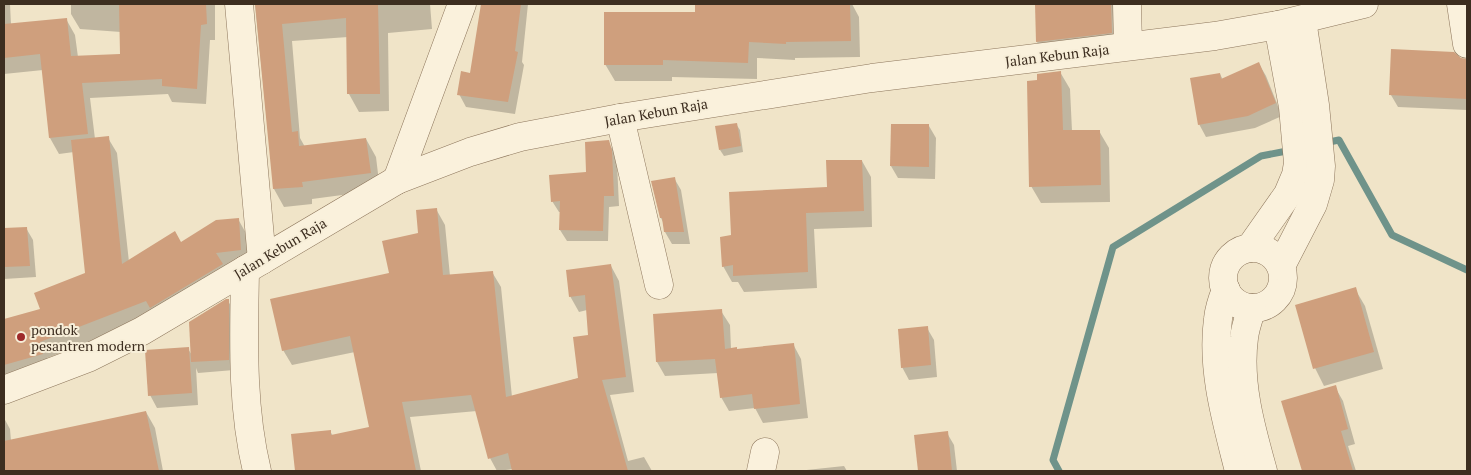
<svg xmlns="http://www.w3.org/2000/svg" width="1471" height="475" viewBox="0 0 1471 475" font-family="'PT Serif',serif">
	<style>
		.shadow { fill: #0003 }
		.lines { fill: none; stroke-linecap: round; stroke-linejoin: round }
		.stream { stroke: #6f938a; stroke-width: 7 }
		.building { fill: #cf9f7d }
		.minor-casing { stroke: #8d765c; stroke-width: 29 }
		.tertiary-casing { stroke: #8d765c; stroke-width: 29 }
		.minor { stroke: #faf1dc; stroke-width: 28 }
		.tertiary { stroke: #faf1dc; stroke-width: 28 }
		.poi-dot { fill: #9e2a2b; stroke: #f7eed8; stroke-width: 2 }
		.labels { text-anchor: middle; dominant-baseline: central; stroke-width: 4; stroke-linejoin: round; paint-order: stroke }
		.street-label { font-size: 14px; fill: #3d2e20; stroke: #f7eed8 }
		.poi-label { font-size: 14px; fill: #3d2e20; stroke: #f7eed8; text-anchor: start }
	</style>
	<rect width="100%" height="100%" fill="#f0e4c8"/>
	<g class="shadow">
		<path d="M4,4H10L11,25L66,19L75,35L78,57L122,55L121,32L80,29L71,14V4H215V40H210L206,104L172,102L168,94L90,98L95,139L108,138L117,153L129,262L181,243L238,219L247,235L250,266L156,316L47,358L51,369L4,383V321L41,310L87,274L74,152L59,154L50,138L43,70L4,74Z"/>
		<path d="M255,4H430L432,29L388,33L389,111L359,112L349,94L348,37L292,41L300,138L305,147L366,139L376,157L380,190L312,199V204L284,207L274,189Z"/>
		<path d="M482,4H528L522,62L524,65L515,114L466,107L459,94L471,74Z"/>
		<path d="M696,4H852L859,17L860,57L795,58V60L757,58V79L672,77V81H615L605,64L696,13Z"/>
		<path d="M1036,4H1137L1121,50L1047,59L1037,42Z"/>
		<path d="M1392,51L1465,68L1467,71V110L1398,107L1391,95Z"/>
		<path d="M1259,64L1266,76L1282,116L1255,128L1206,137L1199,124L1220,74L1223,80Z"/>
		<path d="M1060,72L1070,89L1072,131H1099L1109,148L1110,202L1041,203L1031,186L1038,82Z"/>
		<path d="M736,124L740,130L743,152L724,156L720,150Z"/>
		<path d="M892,125L929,126L936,138L935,179L898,178L891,166Z"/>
		<path d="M608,142L615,153L617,163L619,206L609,207L608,241H567L560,230L561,212H559L552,201L587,174Z"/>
		<path d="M862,161L871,177L872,227L814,229L817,288L744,292L738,282H732L723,266L828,188Z"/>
		<path d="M674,178L681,190L690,244H672L665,232L664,224L661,218L652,182Z"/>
		<path d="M436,209L445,225L450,276L492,272L501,287L512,397L579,378L590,336L587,310L579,312L570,296L611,266L619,281L634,392L610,395L628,461L644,457L652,471H514L513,469L497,471L490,458L477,411L410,417L421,471H369L360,430L370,428L355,352L292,365L283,350L390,274Z"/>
		<path d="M26,228L33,240L36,277L4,279V229Z"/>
		<path d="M1355,289L1365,306L1383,369L1324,386L1315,368Z"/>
		<path d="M228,301L234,311V370L198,373L196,368L198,405L157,408L150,395L188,349L192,355Z"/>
		<path d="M721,311L730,325L731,349L738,350L793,344L801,359L808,418L763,423L755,408L729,411L721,397L718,373L665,376L657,362L654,315Z"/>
		<path d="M927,328L934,340L937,377L909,380L902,367Z"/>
		<path d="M1335,387L1343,401L1355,444L1348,446L1356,471H1303L1283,402Z"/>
		<path d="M146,412L155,428L163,471H4V418L10,429L11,441Z"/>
		<path d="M330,431L340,448L342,471H297L293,435Z"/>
		<path d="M947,433L954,445L957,471H919L915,436Z"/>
		<path d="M844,466L847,471H797Z"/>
	</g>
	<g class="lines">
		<g class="stream">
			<path d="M1324,143L1339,140L1392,235L1467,270"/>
			<path d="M1059,471L1053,460L1113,247L1261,156L1292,150"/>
		</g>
	</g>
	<g class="building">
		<path d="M119,4H206L207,24L201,25L197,89L162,86V79L82,83L88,134L49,138L40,54L4,58V24L67,18L71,56L120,54Z"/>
		<path d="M255,4H378L380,94H347L346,18L282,24L292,132L298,131L299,146L366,138L371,173L302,182L303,187L273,189Z"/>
		<path d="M481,4H521L515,51L518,52L508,102L457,95L461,71L470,73Z"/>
		<path d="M695,4H850L851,41L786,42V44L749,42L748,63L663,60V65H604V12H695Z"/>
		<path d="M1035,4H1111L1112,33L1036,42Z"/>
		<path d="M1391,49L1454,52L1461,58L1467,59V99L1389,95Z"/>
		<path d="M1259,62L1276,103L1248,116L1198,125L1190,78L1220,73L1221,79Z"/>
		<path d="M1061,71L1063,130H1100L1101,185L1029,187L1027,81L1037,80V74Z"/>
		<path d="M737,123L741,146L719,150L715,126Z"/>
		<path d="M891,124H929V167L890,166Z"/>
		<path d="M109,136L122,264L175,231L181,242L216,220L239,218L241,250L216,253L223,264L150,308L146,301L40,342L43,354L4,365V319L40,309L34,293L85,273L71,140Z"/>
		<path d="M609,140L612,151L614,196H604L603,231L559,230L560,201L551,202L549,175L586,172L585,142Z"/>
		<path d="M826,160H862L864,211L806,213L808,272L733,276V265L722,267L720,237L731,235L729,192L827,187Z"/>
		<path d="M675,177L684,232H664L662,218H660L651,181Z"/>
		<path d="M437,208L443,275L493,271L506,397L578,378L573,337L588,335L585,295L569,297L566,270L611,264L626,377L602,380L628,471H512L508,453L488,459L471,395L402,402L416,471H295L291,434L331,430V435L369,427L350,336L282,351L270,299L389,273L382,241L418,233L416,210Z"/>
		<path d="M27,227L30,266L4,267V228Z"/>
		<path d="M1356,287L1374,352L1313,369L1295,305Z"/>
		<path d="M226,299H229V360L191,362L189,322Z"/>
		<path d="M722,309L725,349L737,347V349L794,343L800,404L754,409L752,394L720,398L715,359L656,362L653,314Z"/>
		<path d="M928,326L931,365L901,368L898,329Z"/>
		<path d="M189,347L192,393L148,396L145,350Z"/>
		<path d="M1336,385L1348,429L1341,431L1353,471H1302L1281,401Z"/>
		<path d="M146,411L159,471H4V441Z"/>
		<path d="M948,431L952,471H918L914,435Z"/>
	</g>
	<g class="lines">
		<defs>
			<g id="minor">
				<path d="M239,4L262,260"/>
				<path d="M1127,4L1128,46"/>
				<path d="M1461,4L1467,44"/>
				<path d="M620,118L659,285"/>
				<path d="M397,180L462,4"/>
				<path d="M1250,248L1288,194L1296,175L1298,163L1293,107L1278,25"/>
				<circle cx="1253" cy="278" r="30"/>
				<path d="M1281,266L1313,204L1320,180L1321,166L1315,105L1302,20"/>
				<path d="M245,270C244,337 241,405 257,471"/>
				<path d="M1226,290C1222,300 1219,309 1218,319C1211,370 1227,423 1239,471"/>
				<path d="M1252,308C1249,317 1245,328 1244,338C1238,383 1251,428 1263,471"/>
				<path d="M761,471L765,452"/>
			</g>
			<path id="tertiary" d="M4,390L88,358L142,331L397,180L470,152L520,137L620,118L872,78L1215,36L1278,25L1364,4"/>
		</defs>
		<use href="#minor" class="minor-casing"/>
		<use href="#tertiary" class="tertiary-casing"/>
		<use href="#minor" class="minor"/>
		<use href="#tertiary" class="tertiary"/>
	</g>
	<circle class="poi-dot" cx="21" cy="337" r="5"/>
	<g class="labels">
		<g class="street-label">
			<text transform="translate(1057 55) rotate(-7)">Jalan Kebun Raja</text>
			<text transform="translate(656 112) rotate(-10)">Jalan Kebun Raja</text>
			<text transform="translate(280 248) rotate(-31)">Jalan Kebun Raja</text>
		</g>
		<g class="poi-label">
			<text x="31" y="329">pondok<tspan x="31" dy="16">pesantren modern</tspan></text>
		</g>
	</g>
	<rect width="1471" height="475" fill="none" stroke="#3d2e20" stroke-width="10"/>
</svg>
